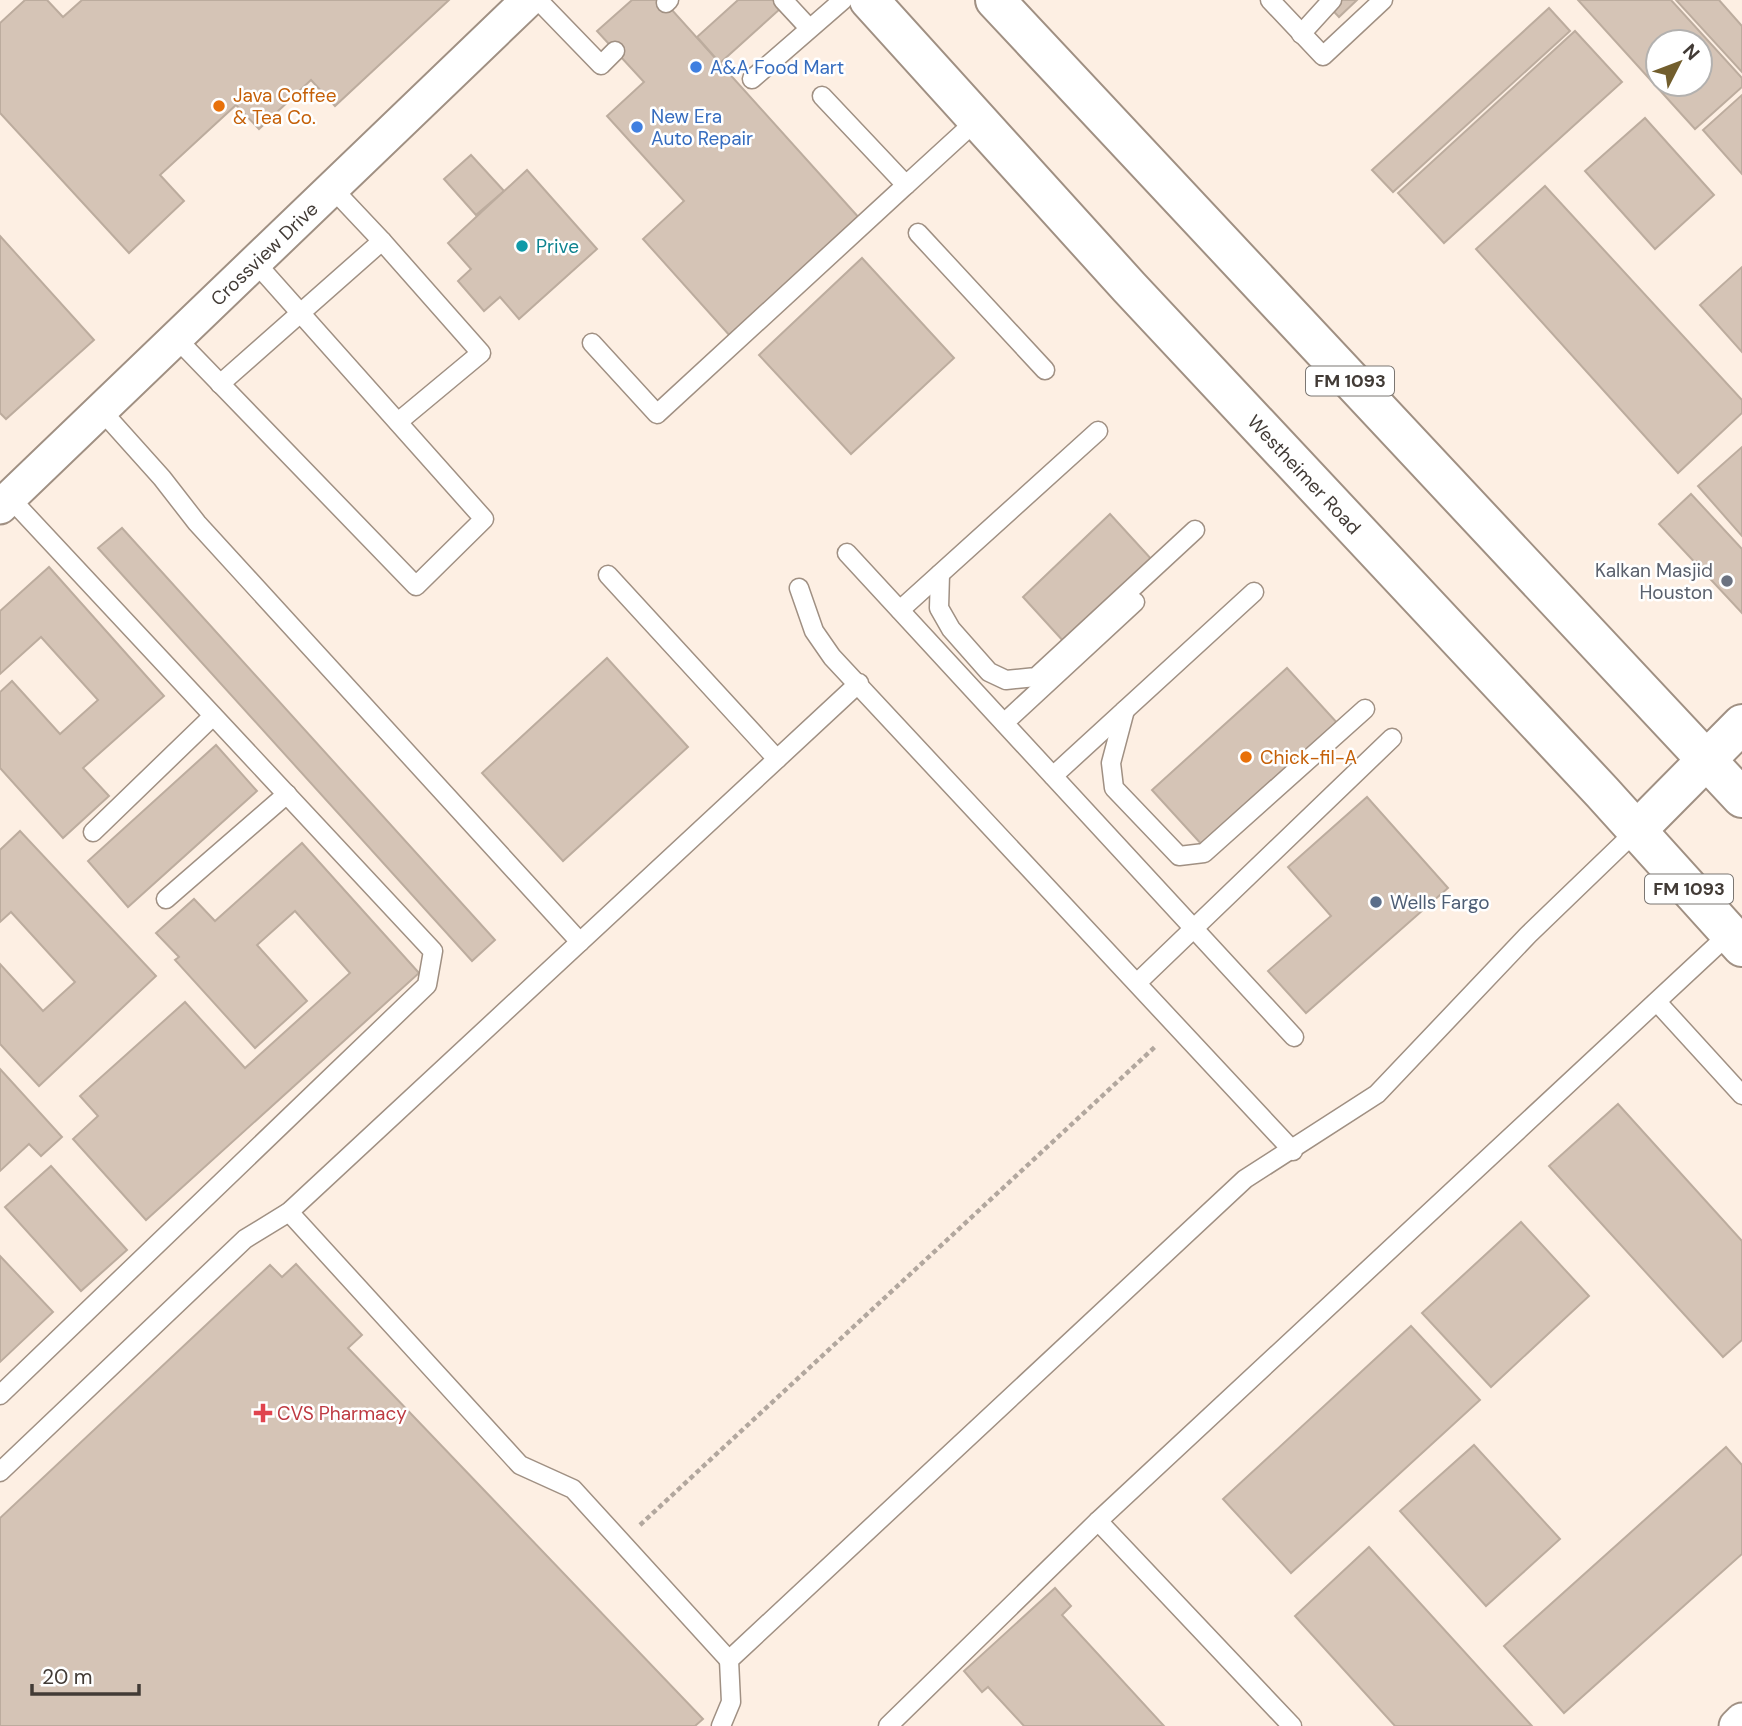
<svg xmlns="http://www.w3.org/2000/svg" width="1742" height="1726" viewBox="0 0 1742 1726" font-family="'DM Sans',sans-serif">
	<style>
		.building { fill: #d5c4b6; stroke: #bcac9e; stroke-width: 2; fill-rule: evenodd }
		.lines { fill: none; stroke-linecap: round; stroke-linejoin: round }
		.lane-casing { stroke: #a09083; stroke-width: 21 }
		.street-casing { stroke: #a09083; stroke-width: 37 }
		.secondary-casing { stroke: #a09083; stroke-width: 42 }
		.primary-casing { stroke: #a09083; stroke-width: 42 }
		.path { stroke: #b2a79e; stroke-width: 4.5; stroke-dasharray: 5 3.5; stroke-linecap: butt }
		.lane { stroke: #fff; stroke-width: 18 }
		.street { stroke: #fff; stroke-width: 33 }
		.secondary { stroke: #fff; stroke-width: 38 }
		.primary { stroke: #fff; stroke-width: 38 }
		.shop-dot { fill: #3f7fe0; stroke: #fff; stroke-width: 2.5 }
		.food-dot { fill: #e8710a; stroke: #fff; stroke-width: 2.5 }
		.culture-dot { fill: #0f9aa8; stroke: #fff; stroke-width: 2.5 }
		.worship-dot { fill: #6b7280; stroke: #fff; stroke-width: 2.5 }
		.service-dot { fill: #5c6f8a; stroke: #fff; stroke-width: 2.5 }
		.health-dot { fill: #e0444e; stroke: #fff; stroke-width: 2.5 }
		.labels { text-anchor: middle; dominant-baseline: central; stroke-width: 5; stroke-linejoin: round; paint-order: stroke }
		.shield { fill: #fff; stroke: #7b7672; stroke-width: 2 }
		.shield-label { font-size: 18px; font-weight: bold; fill: #423b36 }
		.shop-label { font-size: 19px; fill: #366cbe; stroke: #fff; text-anchor: start }
		.food-label { font-size: 19px; fill: #c56008; stroke: #fff; text-anchor: start }
		.culture-label { font-size: 19px; fill: #0d838f; stroke: #fff; text-anchor: start }
		.street-label { font-size: 19px; fill: #423b36; stroke: #fff }
		.worship-label { font-size: 19px; fill: #5b616d; stroke: #fff; text-anchor: end }
		.service-label { font-size: 19px; fill: #4e5e75; stroke: #fff; text-anchor: start }
		.health-label { font-size: 19px; fill: #be3a42; stroke: #fff; text-anchor: start }
	</style>
	<rect width="100%" height="100%" fill="#fdefe3"/>
	<g class="building">
		<path d="M25,0H47L63,17L82,0H449L335,106L311,80L259,129L236,105L160,175L184,201L129,253L0,113V23Z"/>
		<path d="M632,0H663L861,220L731,337L643,239L684,201L607,116L644,82L597,31Z"/>
		<path d="M738,0H773L781,8L720,63L697,37Z"/>
		<path d="M1323,0H1357L1339,17Z"/>
		<path d="M1578,0H1671L1742,78V87L1695,129ZM1658,42H1700V84H1658Z"/>
		<path d="M1676,0H1719L1742,26V72Z"/>
		<path d="M1549,8L1570,31L1393,192L1372,170Z"/>
		<path d="M1575,31L1622,82L1444,243L1398,193Z"/>
		<path d="M1742,95V174L1703,130Z"/>
		<path d="M1645,118L1714,195L1655,249L1585,171Z"/>
		<path d="M471,155L504,191L476,215L444,179Z"/>
		<path d="M527,170L597,249L519,319L500,297L484,311L458,281L471,269L448,243Z"/>
		<path d="M1545,186L1742,400V413L1678,473L1476,249Z"/>
		<path d="M0,236L94,340L6,419L0,413Z"/>
		<path d="M862,258L954,358L851,454L759,355Z"/>
		<path d="M1742,267V352L1700,305Z"/>
		<path d="M1742,447V536L1698,486Z"/>
		<path d="M1691,494L1742,549V613L1659,524Z"/>
		<path d="M1110,514L1153,561L1065,643L1023,597Z"/>
		<path d="M122,528L495,940L472,961L98,548Z"/>
		<path d="M49,567L164,696L83,768L109,796L63,838L0,768V692L12,681L60,734L98,700L41,637L0,674V611Z"/>
		<path d="M607,658L688,747L563,861L482,773Z"/>
		<path d="M1287,668L1339,725L1204,847L1152,790Z"/>
		<path d="M216,745L257,791L128,907L88,861Z"/>
		<path d="M1367,797L1448,888L1306,1013L1268,971L1331,916L1288,867Z"/>
		<path d="M20,831L156,976L39,1086L0,1044V964L43,1011L75,982L11,912L0,922V850Z"/>
		<path d="M302,843L419,973L146,1220L73,1139L98,1116L80,1096L185,1002L245,1068L350,973L295,911L257,945L307,1001L255,1048L175,960L179,957L156,933L194,899L215,921Z"/>
		<path d="M0,1069L62,1137L41,1156L29,1144L0,1171Z"/>
		<path d="M1618,1104L1742,1241V1340L1723,1357L1549,1166Z"/>
		<path d="M51,1166L127,1250L81,1291L5,1207Z"/>
		<path d="M1521,1222L1589,1296L1491,1387L1422,1313Z"/>
		<path d="M0,1256L53,1312L0,1362Z"/>
		<path d="M296,1264L362,1335L348,1348L703,1719L695,1726H0V1518L270,1265L282,1277Z"/>
		<path d="M1411,1326L1480,1400L1291,1573L1223,1499Z"/>
		<path d="M1474,1445L1560,1539L1486,1606L1400,1511Z"/>
		<path d="M1726,1447L1742,1465V1554L1564,1713L1504,1646Z"/>
		<path d="M1369,1547L1532,1726H1395L1295,1616Z"/>
		<path d="M1055,1588L1071,1606L1062,1615L1164,1726H1024L988,1687L982,1692L964,1671Z"/>
	</g>
	<g class="lines">
		<defs>
			<g id="lane">
				<path d="M538,0L601,65L615,51"/>
				<path d="M783,0L809,28"/>
				<path d="M1270,0L1323,56L1383,0"/>
				<path d="M666,3L669,0"/>
				<path d="M1301,34L1332,0"/>
				<path d="M752,79L843,0"/>
				<path d="M822,96L906,185L977,120"/>
				<path d="M918,233L1045,370"/>
				<path d="M382,241L481,353L398,422"/>
				<path d="M176,338L416,586L484,519L255,262"/>
				<path d="M592,343L657,414L906,185"/>
				<path d="M220,384L382,241L332,188"/>
				<path d="M101,410L162,478L197,523L580,942"/>
				<path d="M847,553L1294,1037"/>
				<path d="M940,574L939,608L951,629L989,672L1006,680L1036,677L1195,530"/>
				<path d="M608,575L777,759"/>
				<path d="M799,588L814,631L832,657L1293,1151"/>
				<path d="M900,610L1098,431"/>
				<path d="M1125,710L1111,763L1114,788L1179,856L1204,853L1365,709"/>
				<path d="M1004,723L1135,602"/>
				<path d="M1053,776L1254,592"/>
				<path d="M93,832L213,716"/>
				<path d="M166,899L287,794"/>
				<path d="M1138,982L1392,738"/>
				<path d="M1657,1002L1742,1095"/>
				<path d="M289,1212L520,1465L573,1489L729,1660"/>
				<path d="M0,1395L427,985L433,951L10,498"/>
				<path d="M0,1472L245,1239L289,1212L859,683"/>
				<path d="M1098,1521L1292,1726"/>
				<path d="M721,1726L731,1702L729,1660L1245,1179L1377,1094L1528,935L1637,830"/>
				<path d="M888,1726L1098,1521L1729,934"/>
			</g>
			<g id="street">
				<path id="s1" d="M0,507L528,0"/>
				<path d="M1736,1726L1742,1720"/>
			</g>
			<path id="secondary" d="M1637,830L1742,724"/>
			<g id="primary">
				<path id="s2" d="M869,0L1129,287L1602,792L1742,947"/>
				<path d="M995,0L1742,798"/>
			</g>
		</defs>
		<use href="#lane" class="lane-casing"/>
		<use href="#street" class="street-casing"/>
		<use href="#secondary" class="secondary-casing"/>
		<use href="#primary" class="primary-casing"/>
		<path class="path" d="M640,1525L1157,1045"/>
		<use href="#lane" class="lane"/>
		<use href="#street" class="street"/>
		<use href="#secondary" class="secondary"/>
		<use href="#primary" class="primary"/>
	</g>
	<g class="shop-dot">
		<circle cx="696" cy="67" r="7"/>
		<circle cx="637" cy="127" r="7"/>
	</g>
	<g class="food-dot">
		<circle cx="219" cy="106" r="7"/>
		<circle cx="1246" cy="757" r="7"/>
	</g>
	<circle class="culture-dot" cx="522" cy="246" r="7"/>
	<circle class="worship-dot" cx="1727" cy="581" r="7"/>
	<circle class="service-dot" cx="1376" cy="902" r="7"/>
	<path class="health-dot" d="M259.5 1402.5h7v7h7v7h-7v7h-7v-7h-7v-7h7z"/>
	<g class="labels">
		<g class="shield">
			<rect x="1306" y="366.5" width="88" height="29" rx="5"/>
			<rect x="1645" y="874.5" width="88" height="29" rx="5"/>
		</g>
		<g class="shield-label">
			<text x="1350" y="381">FM 1093</text>
			<text x="1689" y="889">FM 1093</text>
		</g>
		<g class="shop-label">
			<text x="710" y="67">A&amp;A Food Mart</text>
			<text x="651" y="116">New Era<tspan x="651" dy="22">Auto Repair</tspan></text>
		</g>
		<g class="food-label">
			<text x="233" y="95">Java Coffee<tspan x="233" dy="22">&amp; Tea Co.</tspan></text>
			<text x="1260" y="757">Chick-fil-A</text>
		</g>
		<g class="culture-label">
			<text x="536" y="246">Prive</text>
		</g>
		<g class="street-label">
			<text stroke="none"><textPath href="#s1" startOffset="366">Crossview Drive</textPath></text>
			<text stroke="none"><textPath href="#s2" startOffset="644">Westheimer Road</textPath></text>
		</g>
		<g class="worship-label">
			<text x="1713" y="570">Kalkan Masjid<tspan x="1713" dy="22">Houston</tspan></text>
		</g>
		<g class="service-label">
			<text x="1390" y="902">Wells Fargo</text>
		</g>
		<g class="health-label">
			<text x="277" y="1413">CVS Pharmacy</text>
		</g>
	</g>
	<g transform="translate(1679 63) rotate(48)"><circle r="33" fill="#ffffff" stroke="#b3b1af" stroke-width="2"/>
	<path d="M0-5L12 26L0 18L-12 26Z" fill="#725e2d"/>
	<text y="-10" font-size="19" font-weight="bold" text-anchor="middle" fill="#423b36">N</text>
	</g>
	<path d="M32 1684v10h107v-10" fill="none" stroke="#423b36" stroke-width="3.5"/>
	<text x="42" y="1684" font-size="21" fill="#423b36" stroke="#ffffff" stroke-width="5" paint-order="stroke">20 m</text>
</svg>
